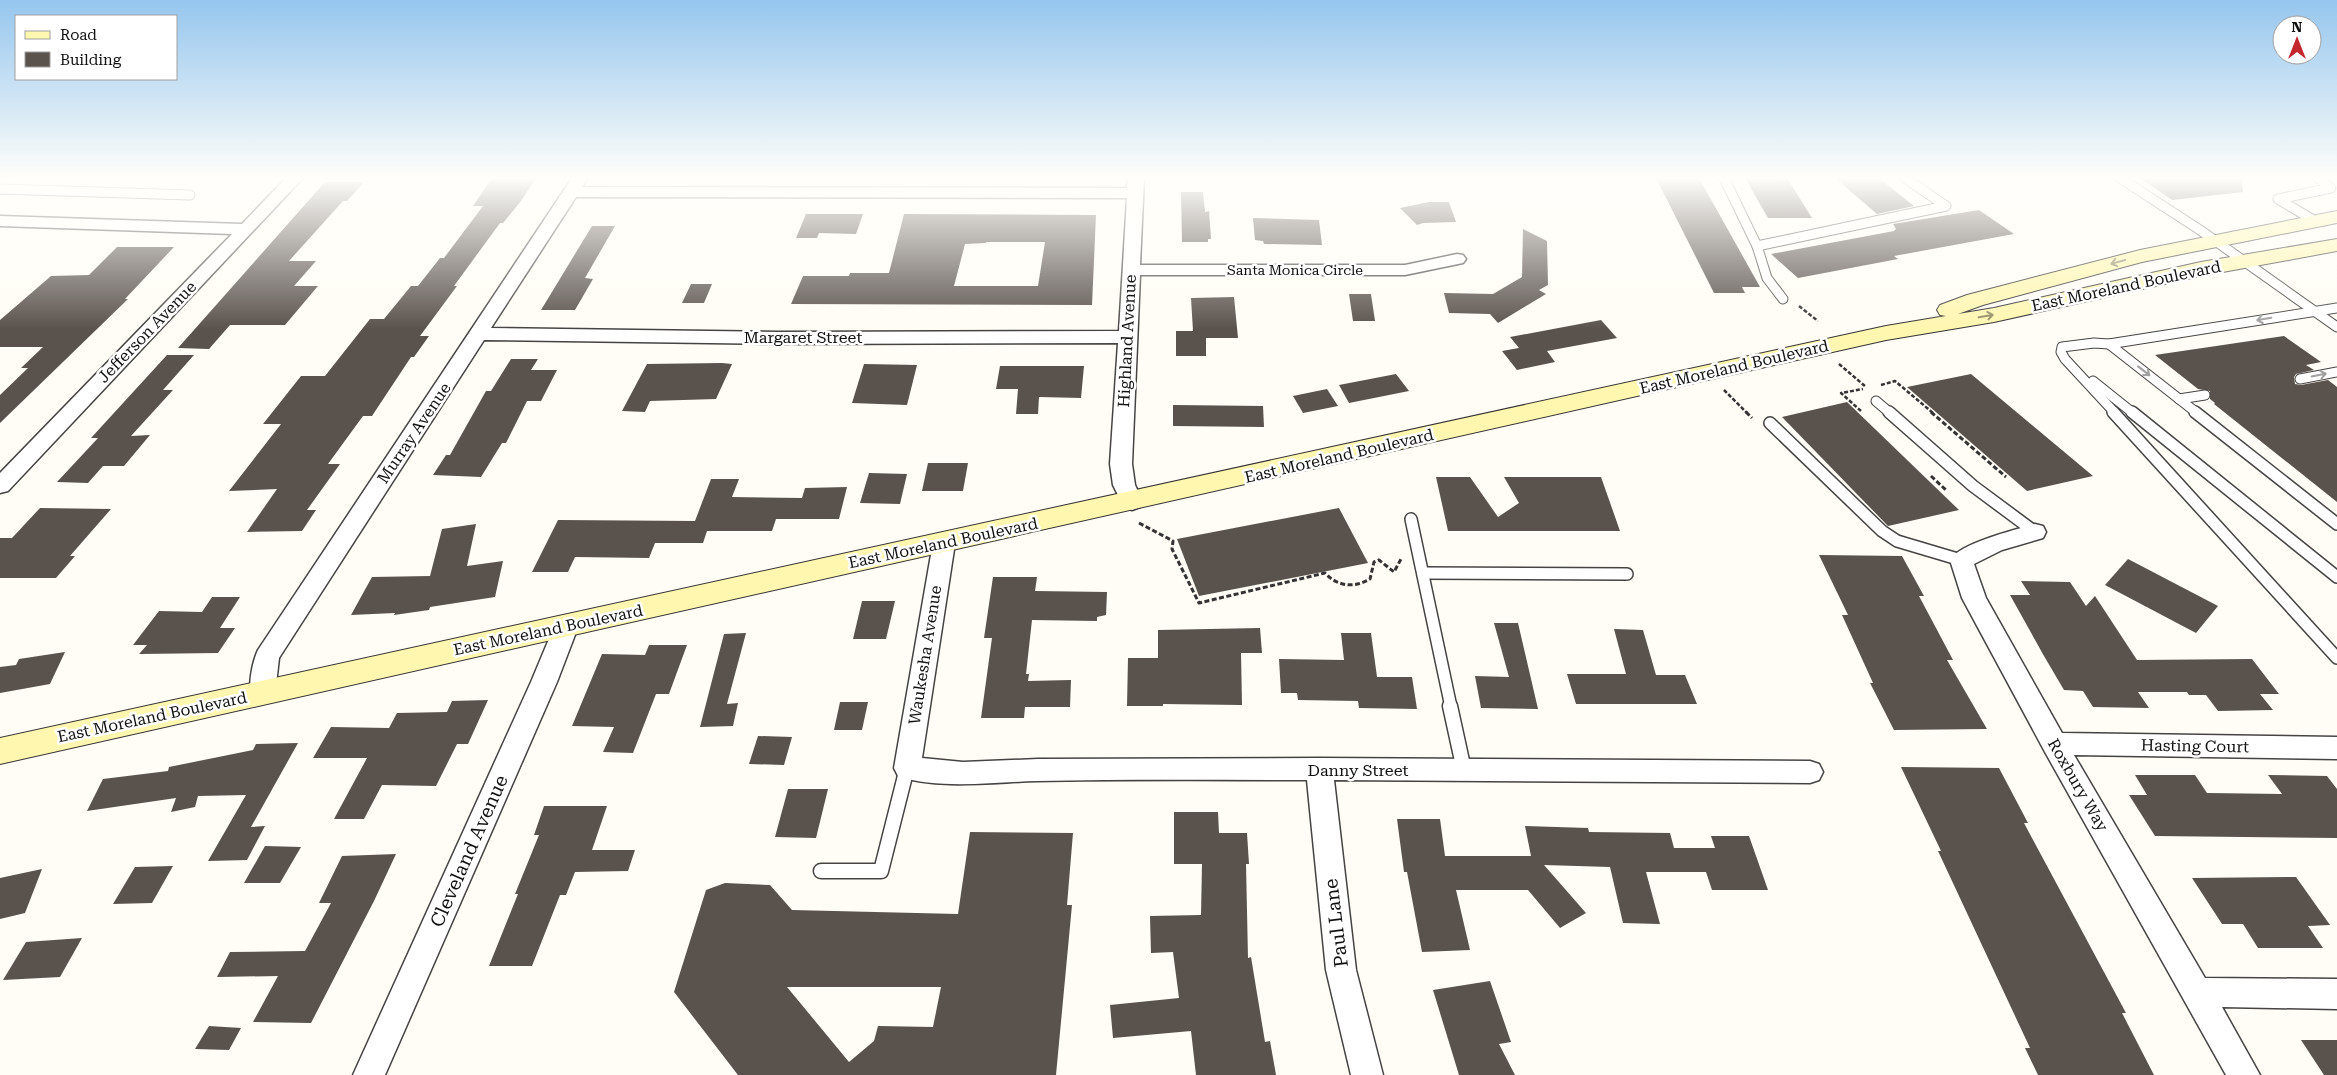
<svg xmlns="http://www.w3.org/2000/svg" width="2337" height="1075" viewBox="0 0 2337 1075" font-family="'Roboto Serif',serif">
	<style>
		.building { fill: #5a524d; fill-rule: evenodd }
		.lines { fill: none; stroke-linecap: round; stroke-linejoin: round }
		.service-far2-casing { stroke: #444; stroke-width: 11 }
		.service-far1-casing { stroke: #444; stroke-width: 14 }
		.service-casing { stroke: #444; stroke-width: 17 }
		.minor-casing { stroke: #444; stroke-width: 3 }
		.secondary-casing { stroke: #333; stroke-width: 2 }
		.path-far1 { stroke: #333; stroke-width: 2.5; stroke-dasharray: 4 2; stroke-linecap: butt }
		.path { stroke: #333; stroke-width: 3; stroke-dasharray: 5 2.5; stroke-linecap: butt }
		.service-far2 { stroke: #fff; stroke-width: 9 }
		.service-far1 { stroke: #fff; stroke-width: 11 }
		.service { stroke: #fff; stroke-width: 14 }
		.minor { fill: #fff; fill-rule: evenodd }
		.secondary { fill: #fff6b0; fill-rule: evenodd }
		.oneway { stroke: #948f68 }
		.oneway2 { stroke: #a0a0a0 }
		.labels { text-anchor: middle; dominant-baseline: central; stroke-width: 5; stroke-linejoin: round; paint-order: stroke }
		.far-street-label { font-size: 14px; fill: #111; stroke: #fff }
		.street-label { font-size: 16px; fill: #111; stroke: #fff }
		.near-street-label { font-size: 19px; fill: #111; stroke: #fff }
	</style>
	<rect width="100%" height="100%" fill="#fffdf5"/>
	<g class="building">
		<path d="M492,178H536L521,201L503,223H500L454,286H457L420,336H429L414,357H411L372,416H363L328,464H340L307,510H316L302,531L247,532L277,489L229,491L281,424H263L301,376H325L370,319H384L411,286H418L440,258H444L483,206H473Z"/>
		<path d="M1656,178H1699L1760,287H1742L1745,293H1714Z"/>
		<path d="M1745,178H1787L1812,218H1768Z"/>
		<path d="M1835,178H1879L1914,206L1877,214Z"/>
		<path d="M2140,178H2242L2243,192L2172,200Z"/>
		<path d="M325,182H364L347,201H343L289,261H316L294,286H318L285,325H230L209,349L178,348Z"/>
		<path d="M1181,192H1203L1205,212L1209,211L1211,239H1208V242H1182Z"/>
		<path d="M1429,202H1449L1456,222L1423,223L1417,225L1400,208Z"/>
		<path d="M1979,210L2014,234L1894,256L1898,259L1798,278L1771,254L1894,231L1896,229L1893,224Z"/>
		<path d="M806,214H863L856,234L819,233L817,238H796Z"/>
		<path d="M904,214L1096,215L1092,305L791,304L803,276H849L850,273H889ZM986,242H1045L1038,286H954L965,244L986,243Z"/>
		<path d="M1253,218L1319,220L1322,245L1264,244L1263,241L1255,240Z"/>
		<path d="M592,226H615L585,278L593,279L575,310H541Z"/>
		<path d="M1523,229L1547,241L1548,285L1539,290L1546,294L1498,323L1490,314L1449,313L1444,293L1493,294L1522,277Z"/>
		<path d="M117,247H174L125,299H128L0,423V395L28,368H21L43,347H0V320L51,276L89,275Z"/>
		<path d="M691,284H712L704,303H682Z"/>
		<path d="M1349,294H1371L1375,321H1353Z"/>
		<path d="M1234,297L1238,338H1206V356H1176V331H1193L1191,298Z"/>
		<path d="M1601,320L1617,338L1547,351L1555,362L1517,370L1502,351L1519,348L1510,337Z"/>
		<path d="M2284,336L2321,362L2306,365L2314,370L2296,374L2294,377L2295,384L2301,385L2328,380L2337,387V502L2214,404L2215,403L2210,399V391L2198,389L2155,355Z"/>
		<path d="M167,355H194L163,390H173L131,436L150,435L124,466H103L88,483L57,482L98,438H91Z"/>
		<path d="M511,359H538L531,370H557L541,401H527L506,443H502L481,477L433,475L446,455H450L486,391H491Z"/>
		<path d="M722,363L732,364L716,399L650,401L645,412L622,411L647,364Z"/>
		<path d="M864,364L917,365L907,405L852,403Z"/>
		<path d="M1000,366H1084L1081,398L1039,397L1038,414H1016L1018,389H996Z"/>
		<path d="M1396,374L1409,391L1349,403L1339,385Z"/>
		<path d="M1971,374L2093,476L2027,491L1907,387Z"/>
		<path d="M1327,389L1338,406L1303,413L1293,396Z"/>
		<path d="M1847,402L1959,510L1888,526L1782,417Z"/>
		<path d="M1173,405L1263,406L1264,427L1173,426Z"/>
		<path d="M928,463H968L963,491H922Z"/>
		<path d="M869,473L907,474L900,504L860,503Z"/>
		<path d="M1436,477H1470L1498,517L1519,503L1504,477H1601L1620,531H1448Z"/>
		<path d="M711,479H739L732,497L802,498L805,488L847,487L839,519H776L772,531H707L703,543H655L649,558L575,557L568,572H532L558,520L695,521Z"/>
		<path d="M40,508L111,509L70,556H75L56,578H0V538H12Z"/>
		<path d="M1339,508L1368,563L1199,596L1177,539Z"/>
		<path d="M476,524L467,566L503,561L495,597L430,607L429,610L394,615L395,613L351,615L372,577L430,576L442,529Z"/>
		<path d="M1819,555L1902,556L1924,596H1919L1953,660H1947L1987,729L1894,730L1870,683H1873L1842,615H1848Z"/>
		<path d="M2128,559L2218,606L2196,633L2105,585Z"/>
		<path d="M993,577H1037L1035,591L1107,592L1106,615L1097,617V621L1032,620L1026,674H1029L1028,681L1071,680L1070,707H1025L1024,718H981L992,638H984Z"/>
		<path d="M2021,581L2070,582L2086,606L2095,596L2137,660L2252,659L2279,694H2260L2273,710L2218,711L2206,695H2189L2187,692H2138L2149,708L2093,707L2083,691L2064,690L2044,656L2010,595H2030Z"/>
		<path d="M212,597H240L220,628H235L218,653L139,654L147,645H133L159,611L202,612Z"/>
		<path d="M862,601H895L886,639H853Z"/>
		<path d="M1494,623H1518L1538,709L1481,708L1475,676L1509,677Z"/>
		<path d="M1260,628L1262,653H1241L1242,705L1163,704V706H1127L1128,658H1158V630Z"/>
		<path d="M1614,629L1643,630L1656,675H1685L1697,704H1576L1567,674H1626Z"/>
		<path d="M746,633L727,704L738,703L733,726L700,727L724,634Z"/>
		<path d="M1341,633H1371L1377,677H1412L1417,709L1359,708L1358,701L1298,700L1297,693H1281L1279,659L1344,660Z"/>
		<path d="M649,645H687L669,694H656L633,753L603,752L614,727L572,726L602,654L645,655Z"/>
		<path d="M65,652L50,684L0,693V667L16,665L19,659Z"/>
		<path d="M488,700L468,744H457L436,786L382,785L364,819H334L367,758H313L331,727L389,728L397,713L447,712L452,701Z"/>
		<path d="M840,702H868L862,730H834Z"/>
		<path d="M758,736L792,737L784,765L749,764Z"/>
		<path d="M298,743L251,827L265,826L247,860L208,861L246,795L198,796L195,807L171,812L176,798L87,811L103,779L168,771L169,767L253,750L256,744Z"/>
		<path d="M1901,767L1999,768L2028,823H2024L2126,1013H2122L2154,1075H2038L2025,1048H2030L1938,851H1941Z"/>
		<path d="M2135,775H2195L2207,793L2282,794L2268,775L2327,776L2337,789V838L2155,836L2129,795H2147Z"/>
		<path d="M788,789H828L816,838L775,837Z"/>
		<path d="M544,806H607L592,850H635L628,871L575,872L566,895H560L532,966H489L518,894H515L539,835H534Z"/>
		<path d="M1174,812H1218L1219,833H1247L1249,864H1246L1248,958L1251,957L1265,1042L1270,1041L1276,1075H1196L1191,1031L1113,1038L1110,1005L1179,998L1173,952L1151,953L1150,916L1201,915L1202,864H1174Z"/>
		<path d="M1397,819H1440L1445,856H1531L1525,826L1588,828L1589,832L1670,833L1674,848H1715L1711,836H1749L1768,890H1712L1706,872H1646L1660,924L1623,923L1610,867L1544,865L1586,913L1560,928L1528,890H1456L1470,950L1422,952L1407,872H1404Z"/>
		<path d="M970,832L1073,833L1067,905H1072L1056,1075H738L674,992L706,890L725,883L770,885L792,910L958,914ZM787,987H941L933,1027L878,1026L874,1041L849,1062Z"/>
		<path d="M265,846L301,847L280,883H244Z"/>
		<path d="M396,854L374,901L311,1023L253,1022L278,976L217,977L230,952L305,951L331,903H319L342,856Z"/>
		<path d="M173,866L152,903L113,904L135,867Z"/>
		<path d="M42,869L25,913L0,919V878Z"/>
		<path d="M2296,877L2330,925L2308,926L2323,948H2258L2243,924H2222L2192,878Z"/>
		<path d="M82,938L60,977L3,980L26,942Z"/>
		<path d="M1490,981L1511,1042L1499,1044L1515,1075H1459L1433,990Z"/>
		<path d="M209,1026L241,1028L229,1050L195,1049Z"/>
		<path d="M2301,1040H2337V1075H2324Z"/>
	</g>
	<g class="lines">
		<defs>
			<g id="service-far2">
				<path d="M1724,178L1757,246L1946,206L1905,178"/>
				<path d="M2120,178L2200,230L2337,327"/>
				<path d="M0,189L190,195"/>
				<path d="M2315,221L2278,199L2331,188L2318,178"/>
				<path d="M1757,246L1767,278L1783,299"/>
				<path d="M2109,344L2197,413"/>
				<path d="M2300,379L2337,372"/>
				<path d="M2093,381L2133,413"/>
				<path d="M2179,399L2205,395"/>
				<path d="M1876,401L1890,413"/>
				<path d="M2115,413L2065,359L2061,352L2062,347L2094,343L2109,344L2337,308"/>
			</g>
			<g id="service-far1">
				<path d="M1889,412L1973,486L2035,532"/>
				<path d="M2113,412L2337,658"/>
				<path d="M2132,412L2337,577"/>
				<path d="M2195,412L2337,524"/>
				<path d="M1770,423L1882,531L1897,541L1961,560"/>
				<path d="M1411,519L1451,707"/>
				<path d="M1423,573L1627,574"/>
			</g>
			<g id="service">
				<path d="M1450,706L1464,770"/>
				<path d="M821,871H881L907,768"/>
			</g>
			<g id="minor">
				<path d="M286,178H303L8,491L0,493V473L232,234L0,226V216L242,224Z"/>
				<path d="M572,178H588L582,187L1127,188L1128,178H1144L1140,265H1405L1457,254L1463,255L1466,259L1463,263L1405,275H1140L1132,464L1135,485L1143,502L1140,507L1132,510L1124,507L1113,485L1110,464L1118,343L779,344L484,340L279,658L275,693L271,700L262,703L253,700C247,688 252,663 258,650ZM576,197L1127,198L1119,331L779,332L491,328Z"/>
				<path d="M2035,524L2043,526L2046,532L2043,538L2002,550L1974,564L1986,598L2062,733L2337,737V759L2074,755L2205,978L2337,979V1009L2222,1007L2260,1075H2226L2045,752L1962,598L1950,560C1960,543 2015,530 2035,524Z"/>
				<path d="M944,535L952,537L955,543L922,758L963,762L1038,759L1319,758L1810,761L1819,764L1823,772L1819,780L1810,783L1334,780L1356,970L1383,1075H1351L1326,970L1307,780C1217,780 1127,779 1037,781C995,782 938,790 898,776L894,768L933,543L936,537Z"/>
				<path d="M566,618L575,621L578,627L557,682L385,1075H353L531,682L554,627L557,621Z"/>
			</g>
			<path id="secondary" d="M2337,211V223L2142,262L1983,305L1958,314L1994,308L2201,262L2337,239V251L2201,276L1994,322L1886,340L0,764V738L1886,326L1946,316L1940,315L1937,310L1940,305L1967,295L2140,250Z"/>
		</defs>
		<use href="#service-far2" class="service-far2-casing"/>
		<use href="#service-far1" class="service-far1-casing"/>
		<use href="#service" class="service-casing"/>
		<use href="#minor" class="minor-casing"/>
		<use href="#secondary" class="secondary-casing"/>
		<g class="path-far1">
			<path d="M1799,306L1818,321"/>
			<path d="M1839,364L1866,387"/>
			<path d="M1881,385L1895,381L1933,413"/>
			<path d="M1724,390L1747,413"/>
			<path d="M1861,411L1841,393L1863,389"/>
		</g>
		<g class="path">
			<path d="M1746,412L1752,418"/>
			<path d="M1931,412L2006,477"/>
			<path d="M1931,476L1947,491"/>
			<path d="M1139,523L1173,541L1172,549L1199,603L1325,573C1338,587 1354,588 1370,579L1374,562L1379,560L1394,572L1401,559"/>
		</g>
		<use href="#service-far2" class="service-far2"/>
		<use href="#service-far1" class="service-far1"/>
		<use href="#service" class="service"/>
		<use href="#minor" class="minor"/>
		<use href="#secondary" class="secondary"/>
	</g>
	<defs><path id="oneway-shaft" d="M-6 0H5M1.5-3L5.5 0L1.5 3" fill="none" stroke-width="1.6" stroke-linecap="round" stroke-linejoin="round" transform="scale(1.25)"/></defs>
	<g class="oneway">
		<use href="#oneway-shaft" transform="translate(2118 262) rotate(165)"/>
		<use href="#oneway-shaft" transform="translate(1986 316) rotate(-10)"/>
	</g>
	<g class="oneway2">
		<use href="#oneway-shaft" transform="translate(2264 319) rotate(171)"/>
		<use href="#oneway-shaft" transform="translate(2144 371) rotate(38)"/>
		<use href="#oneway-shaft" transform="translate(2319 375) rotate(-11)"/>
	</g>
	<linearGradient id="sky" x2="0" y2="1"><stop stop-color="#95c6ee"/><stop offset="0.54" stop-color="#fffefa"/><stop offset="1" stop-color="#fffefa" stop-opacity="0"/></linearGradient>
	<rect width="2337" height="329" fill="url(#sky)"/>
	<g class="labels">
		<g class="far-street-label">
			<text x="1295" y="270">Santa Monica Circle</text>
		</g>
		<g class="street-label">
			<text transform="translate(2126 286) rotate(-12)">East Moreland Boulevard</text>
			<text transform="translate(147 332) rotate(-46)">Jefferson Avenue</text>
			<text x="803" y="337">Margaret Street</text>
			<text transform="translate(1127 341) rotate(-87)">Highland Avenue</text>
			<text transform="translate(1734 367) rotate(-13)">East Moreland Boulevard</text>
			<text transform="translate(414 433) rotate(-56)">Murray Avenue</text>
			<text transform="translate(1339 456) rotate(-13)">East Moreland Boulevard</text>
			<text transform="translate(943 543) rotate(-12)">East Moreland Boulevard</text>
			<text transform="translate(548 630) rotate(-12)">East Moreland Boulevard</text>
			<text transform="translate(925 655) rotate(-81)">Waukesha Avenue</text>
			<text transform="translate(152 717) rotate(-12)">East Moreland Boulevard</text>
			<text transform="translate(2195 746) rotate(1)">Hasting Court</text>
			<text x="1358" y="770">Danny Street</text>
			<text transform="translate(2078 785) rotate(60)">Roxbury Way</text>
		</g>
		<g class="near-street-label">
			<text transform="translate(469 851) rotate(-66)">Cleveland Avenue</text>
			<text transform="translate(1336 923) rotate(-97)">Paul Lane</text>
		</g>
	</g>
	<rect x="15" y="15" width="162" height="65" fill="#ffffff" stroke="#a0a0a0"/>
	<rect x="25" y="31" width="25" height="8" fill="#fff6b0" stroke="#a0a0a0"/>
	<text x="60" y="40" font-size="15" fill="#111111">Road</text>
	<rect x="25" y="52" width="25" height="15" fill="#5a524d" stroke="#a0a0a0"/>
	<text x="60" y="65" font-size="15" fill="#111111">Building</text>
	<g transform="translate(2297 40)"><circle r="24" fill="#ffffff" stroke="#a0a0a0"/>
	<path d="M0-4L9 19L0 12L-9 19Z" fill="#c4262e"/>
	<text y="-8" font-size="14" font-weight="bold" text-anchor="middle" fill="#111111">N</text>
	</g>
</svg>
